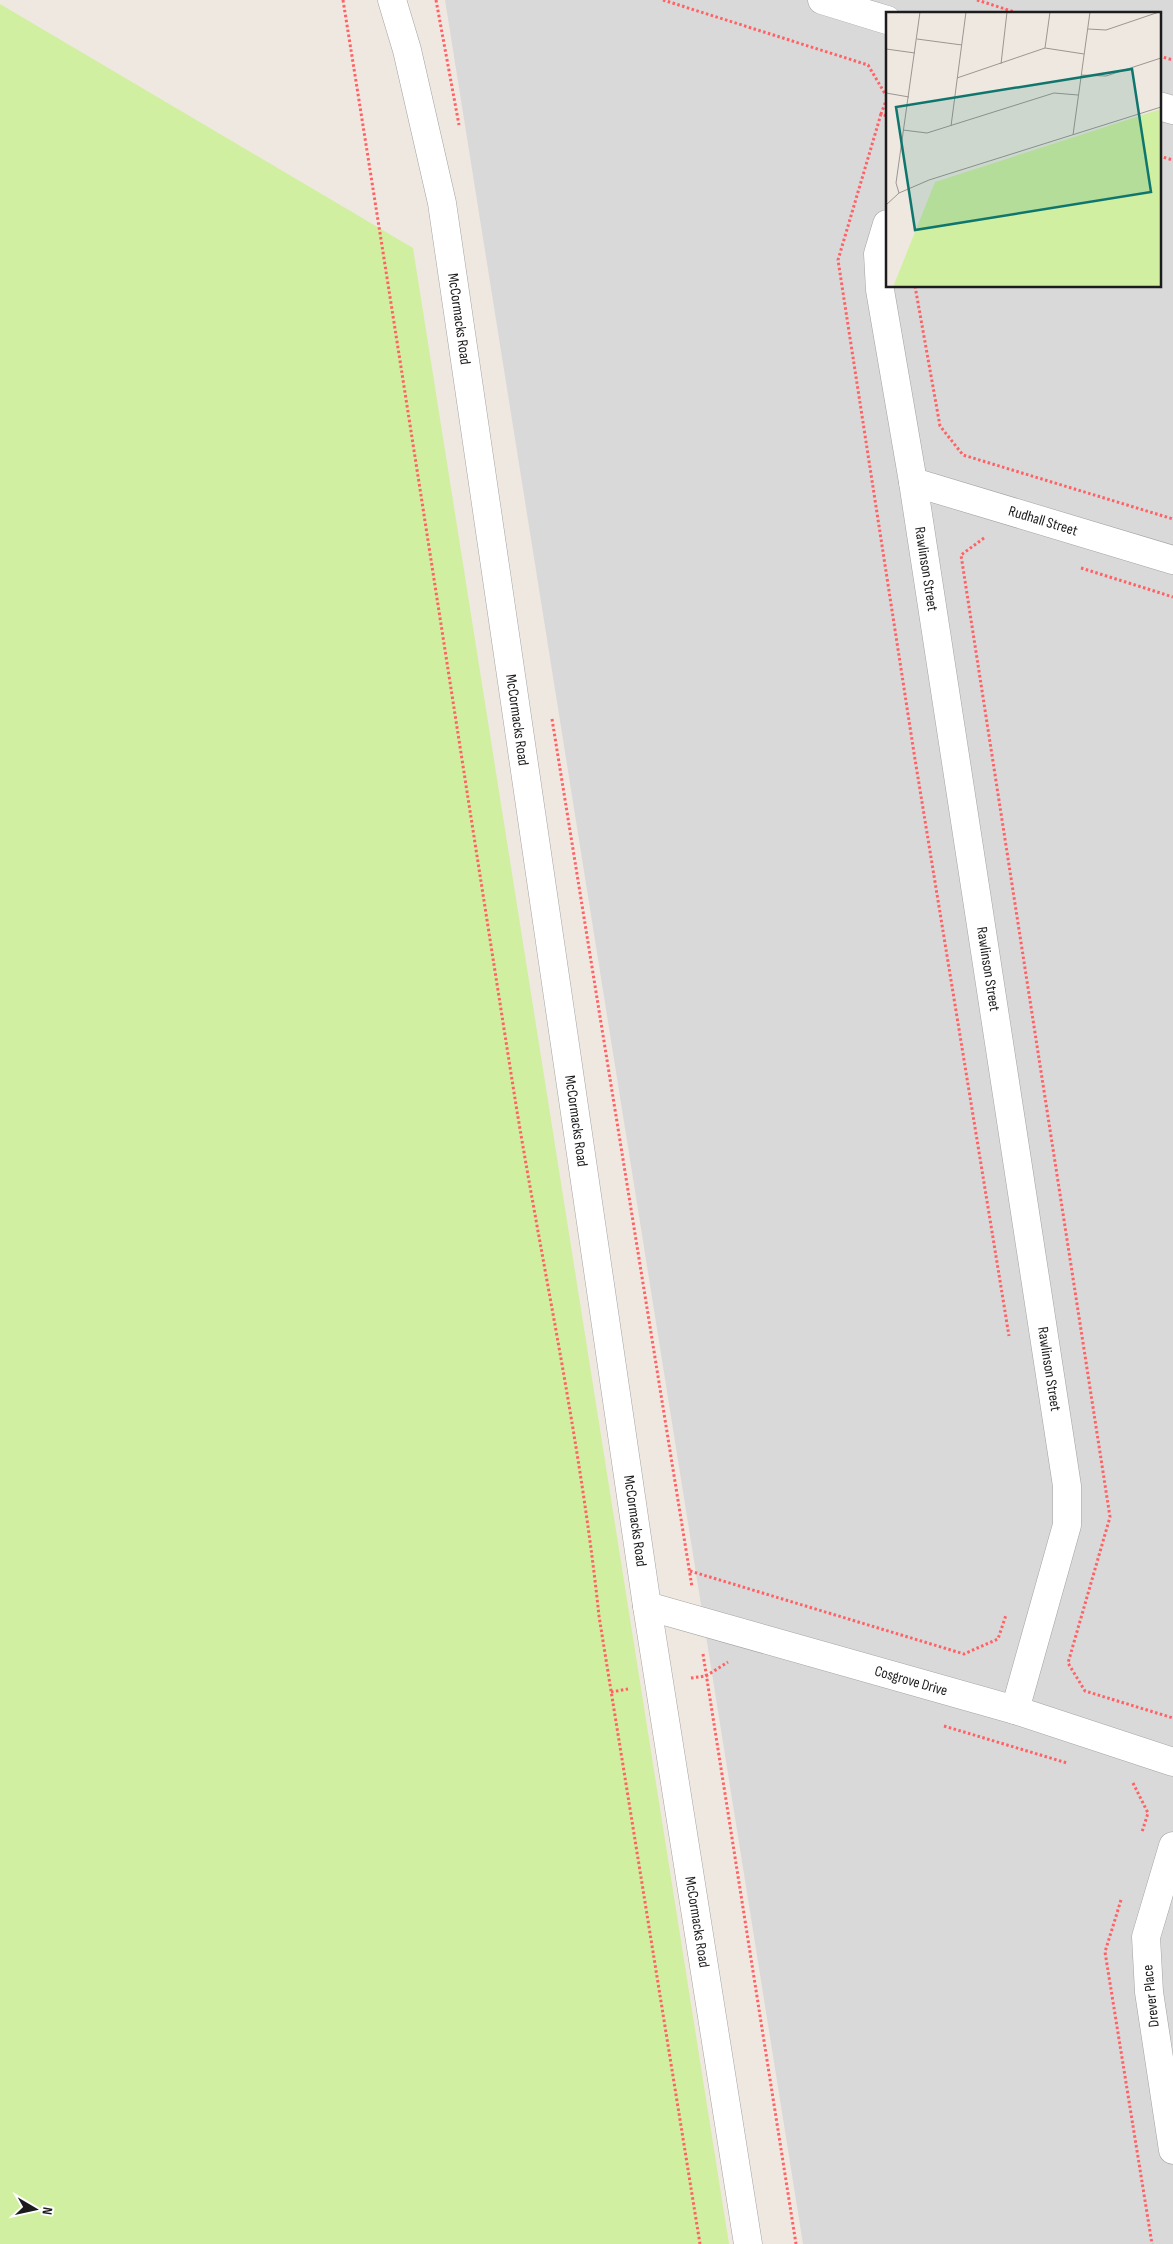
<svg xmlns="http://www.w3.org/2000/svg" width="1173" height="2244" viewBox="0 0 1173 2244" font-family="'Sofia Sans Condensed',sans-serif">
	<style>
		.residential { fill: #dad9d9; fill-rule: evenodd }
		.grass { fill: #d1efa0 }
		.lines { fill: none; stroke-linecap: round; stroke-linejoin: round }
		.street-casing { stroke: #a3a3a3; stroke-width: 29 }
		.path { stroke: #ff6165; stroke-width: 3; stroke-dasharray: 2.5 2.5; stroke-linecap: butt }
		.street { stroke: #fff; stroke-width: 28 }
		.labels { text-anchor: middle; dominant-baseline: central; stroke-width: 5; stroke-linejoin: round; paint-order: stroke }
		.street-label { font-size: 15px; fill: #1c1c1c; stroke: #fff }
		.inset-road { fill: none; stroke: #9b9692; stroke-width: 1 }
		.view { fill: #0f766e; fill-opacity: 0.15; stroke: #0f766e; stroke-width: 2.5 }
		.inset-edge { fill: none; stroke: #1c1c1c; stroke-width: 2.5 }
	</style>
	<rect width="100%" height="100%" fill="#efe8e0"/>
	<path class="residential" d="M445,0H1173V2244H803ZM887,14H1159V286H887Z"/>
	<path class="grass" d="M0,4L413,248L729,2244H0Z"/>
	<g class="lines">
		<defs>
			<g id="street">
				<path d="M392,0L407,50L442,203L647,1606L748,2244"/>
				<path d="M822,0L887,20"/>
				<path d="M1159,106L1173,110"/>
				<path d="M887,224L878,254L880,290L913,482L1067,1486V1525L1015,1710"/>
				<path d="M913,482L1173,560"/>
				<path d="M647,1606L1015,1710L1173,1762"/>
				<path d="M1173,1846L1146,1937L1149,1992L1173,2150"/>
			</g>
		</defs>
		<use href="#street" class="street-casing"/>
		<g class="path">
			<path d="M343,0C402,368 458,737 516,1105C544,1275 581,1445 599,1616L700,2244"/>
			<path d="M436,0L459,125"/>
			<path d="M663,0L868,65L887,97"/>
			<path d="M977,0L1021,14"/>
			<path d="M1003,14L1005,9"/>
			<path d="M1159,56L1173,60"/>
			<path d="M887,98L881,114L887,116"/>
			<path d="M881,114L838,260L914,753L1009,1336"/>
			<path d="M1159,156L1173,160"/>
			<path d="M915,286L940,426L963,455L1173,519"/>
			<path d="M984,538L961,555L1110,1517L1068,1663L1085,1691L1173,1718"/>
			<path d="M1081,568L1173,597"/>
			<path d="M552,719L692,1587"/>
			<path d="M690,1571L964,1654L998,1639L1006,1615"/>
			<path d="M703,1654L796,2244"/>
			<path d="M691,1678L706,1676L728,1662"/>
			<path d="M611,1692L628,1689"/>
			<path d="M944,1726L1067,1763"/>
			<path d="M1133,1783L1148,1813L1142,1832"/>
			<path d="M1121,1900L1105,1952L1152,2244"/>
		</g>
		<use href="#street" class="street"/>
	</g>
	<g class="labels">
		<g class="street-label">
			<text transform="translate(459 319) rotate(82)">McCormacks Road</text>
			<text transform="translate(1043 521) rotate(17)">Rudhall Street</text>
			<text transform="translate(926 569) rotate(81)">Rawlinson Street</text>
			<text transform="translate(517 720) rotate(82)">McCormacks Road</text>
			<text transform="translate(988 969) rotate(81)">Rawlinson Street</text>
			<text transform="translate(576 1121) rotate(82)">McCormacks Road</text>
			<text transform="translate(1049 1369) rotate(81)">Rawlinson Street</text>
			<text transform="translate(635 1521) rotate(82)">McCormacks Road</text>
			<text transform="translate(911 1681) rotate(16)">Cosgrove Drive</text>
			<text transform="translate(697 1922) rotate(81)">McCormacks Road</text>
			<text transform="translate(1151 1996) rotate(-96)">Drever Place</text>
		</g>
	</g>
	<g transform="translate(886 12)">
		<rect width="275" height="275" fill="#efe8e0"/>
		<path d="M275,97V275H7L49,170Z" fill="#d1efa0"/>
		<path class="inset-road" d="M202,17L220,18L273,0M31,27L76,33M159,36L164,0M0,37L29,41M115,52L121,0M195,63L220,64L275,46M71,66L159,36L198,42M0,81L23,85M65,114L80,0M17,118L41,121L168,81L192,83M187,123L204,0M13,181L10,171L34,0M0,193L13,181L43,168L275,95"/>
		<path class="view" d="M246,57L265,180L29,218L10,95Z"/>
		<rect width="275" height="275" class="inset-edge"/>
	</g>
	<g transform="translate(35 2209) rotate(99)" stroke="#ffffff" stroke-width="4" paint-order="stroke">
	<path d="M0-4L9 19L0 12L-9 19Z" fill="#1c1c1c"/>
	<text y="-8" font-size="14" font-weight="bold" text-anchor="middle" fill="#1c1c1c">N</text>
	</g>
</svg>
